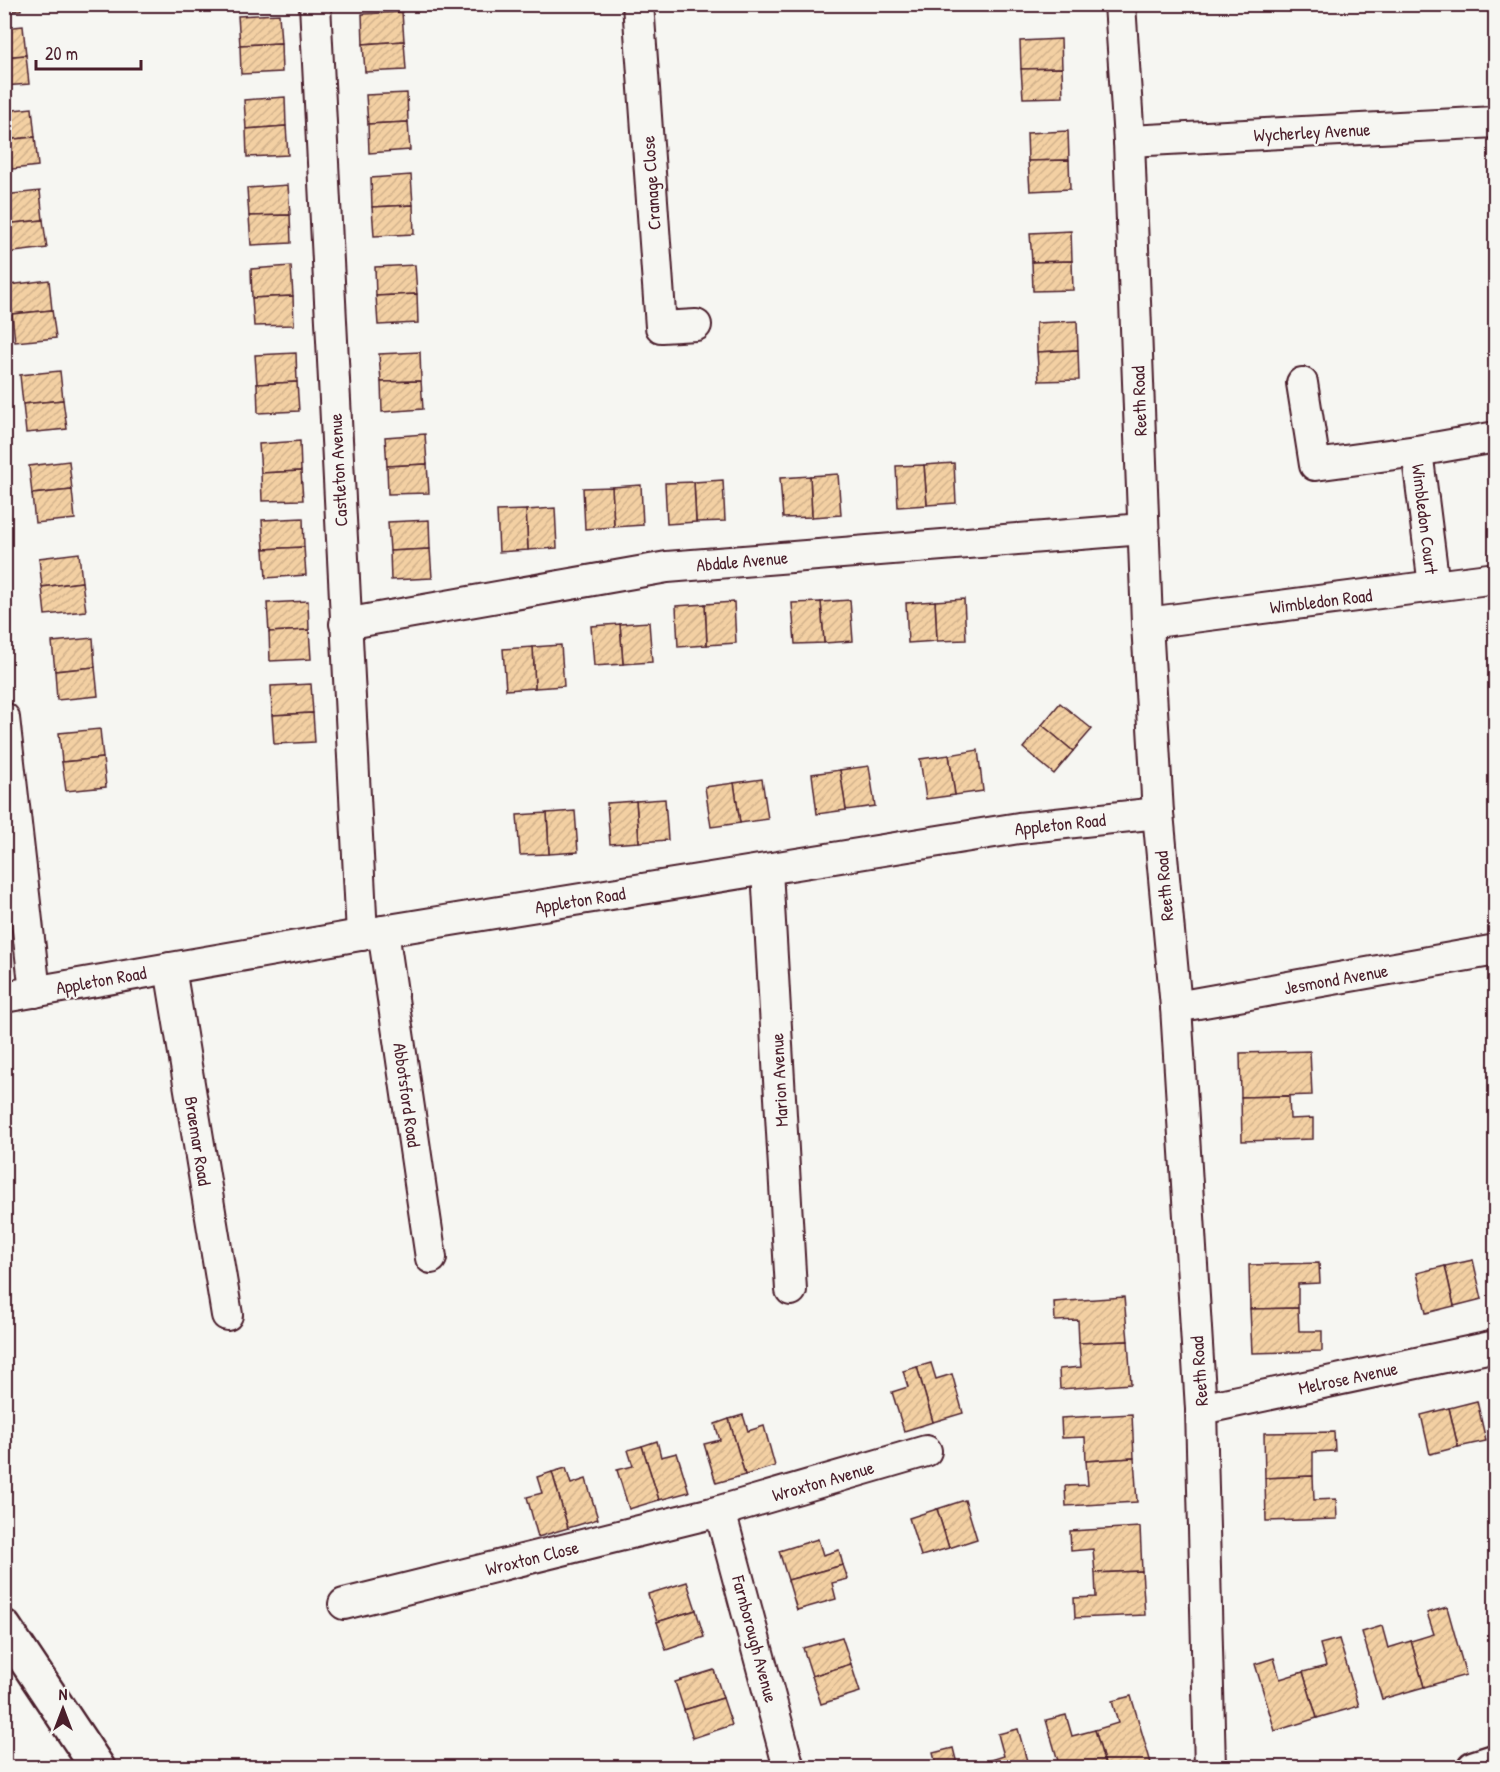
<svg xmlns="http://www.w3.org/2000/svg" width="1500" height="1772" viewBox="0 0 1500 1772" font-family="'Patrick Hand',sans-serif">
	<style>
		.building { fill: url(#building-hatch); stroke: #4a1f2b; stroke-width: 1.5 }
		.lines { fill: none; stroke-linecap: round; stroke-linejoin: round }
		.minor-casing { stroke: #4a1f2b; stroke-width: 34 }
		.tertiary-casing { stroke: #4a1f2b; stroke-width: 38 }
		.primary-casing { stroke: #4a1f2b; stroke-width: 38 }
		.minor { stroke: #f6f6f2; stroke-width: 30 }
		.tertiary { stroke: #f6f6f2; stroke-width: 33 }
		.primary { stroke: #f6f6f2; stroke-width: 33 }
		.labels { text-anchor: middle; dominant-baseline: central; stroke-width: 4.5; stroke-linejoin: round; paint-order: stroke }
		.street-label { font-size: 18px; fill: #4a1f2b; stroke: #f6f6f2 }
	</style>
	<defs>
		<pattern id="building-hatch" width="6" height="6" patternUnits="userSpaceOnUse" patternTransform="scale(1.5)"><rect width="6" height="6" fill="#f3d0a3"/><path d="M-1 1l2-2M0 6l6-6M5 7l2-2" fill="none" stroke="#d2b28c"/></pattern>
	</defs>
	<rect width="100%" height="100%" fill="#f6f6f2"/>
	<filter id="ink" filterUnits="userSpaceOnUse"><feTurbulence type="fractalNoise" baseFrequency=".0167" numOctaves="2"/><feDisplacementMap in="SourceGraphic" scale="12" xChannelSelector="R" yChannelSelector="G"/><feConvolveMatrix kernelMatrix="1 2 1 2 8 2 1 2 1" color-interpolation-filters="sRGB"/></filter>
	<g filter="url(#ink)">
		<g class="building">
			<path d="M4,4H20L21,10L4,12Z"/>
			<path d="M1018,4H1059V5L1018,7Z"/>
			<path d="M402,12L404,41L363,44L362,14Z"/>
			<path d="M279,14L281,43L240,45L238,16Z"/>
			<path d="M23,26L26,55L4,57V28Z"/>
			<path d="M1061,39L1062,68L1021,69L1020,41Z"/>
			<path d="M404,41L406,70L365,72L363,44Z"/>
			<path d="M281,43L282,72L241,74L240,45Z"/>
			<path d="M26,55L29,84L4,86V57Z"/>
			<path d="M1062,68L1063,97L1023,98L1021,69Z"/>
			<path d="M407,93L408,122L368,124L366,95Z"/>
			<path d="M285,97L286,126L246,129L244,100Z"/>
			<path d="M32,108L35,137L4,140V111Z"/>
			<path d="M408,122L410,150L369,153L368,124Z"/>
			<path d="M286,126L288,155L247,157L246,129Z"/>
			<path d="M1068,131L1069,160L1028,161L1027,133Z"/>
			<path d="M35,137L38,166L4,170V140Z"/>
			<path d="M1069,160L1070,189L1030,191L1028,161Z"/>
			<path d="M411,175L413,205L372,207L371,178Z"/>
			<path d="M288,185L290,215L249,216L247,188Z"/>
			<path d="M40,191L43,220L4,224V195Z"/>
			<path d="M413,205L414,234L374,236L372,207Z"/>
			<path d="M290,215L291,243L251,245L249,216Z"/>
			<path d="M43,220L47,248L6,253L4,224Z"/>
			<path d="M1071,231L1072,261L1032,262L1030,233Z"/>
			<path d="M1072,261L1073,290L1033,291L1032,262Z"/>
			<path d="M415,265L417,294L376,296L375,267Z"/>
			<path d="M291,266L293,296L252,298L251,269Z"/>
			<path d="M49,280L52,310L12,314L9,285Z"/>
			<path d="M417,294L418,323L378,325L376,296Z"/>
			<path d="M293,296L294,325L254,326L252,298Z"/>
			<path d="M52,310L56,338L15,342L12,314Z"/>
			<path d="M1077,321L1078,350L1037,352L1036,323Z"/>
			<path d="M1078,350L1079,380L1039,381L1037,352Z"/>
			<path d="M420,352L421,381L381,382L379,354Z"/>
			<path d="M296,353L297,382L257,384L255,355Z"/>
			<path d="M60,371L63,400L23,404L20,375Z"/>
			<path d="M421,381L423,409L382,412L381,382Z"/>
			<path d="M297,382L299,411L258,413L257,384Z"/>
			<path d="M63,400L67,429L26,433L23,404Z"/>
			<path d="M425,434L427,464L387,466L385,437Z"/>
			<path d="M300,441L301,471L261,473L259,444Z"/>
			<path d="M69,461L72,490L32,494L29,466Z"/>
			<path d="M954,463L956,503L927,505L924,465Z"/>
			<path d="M427,464L429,493L388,494L387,466Z"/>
			<path d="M924,465L927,505L898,507L896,466Z"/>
			<path d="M301,471L303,500L262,501L261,473Z"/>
			<path d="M838,474L841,515L812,517L810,476Z"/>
			<path d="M810,476L812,517L783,518L780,478Z"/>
			<path d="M723,480L725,521L696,522L694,482Z"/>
			<path d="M694,482L696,522L667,524L665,483Z"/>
			<path d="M641,485L643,525L614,527L612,487Z"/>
			<path d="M612,487L614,527L585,529L583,488Z"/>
			<path d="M72,490L75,519L35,523L32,494Z"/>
			<path d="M555,508L557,548L528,550L526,510Z"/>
			<path d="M526,510L528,550L499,552L497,511Z"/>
			<path d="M303,518L304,547L264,549L262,520Z"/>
			<path d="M429,520L430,549L390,551L388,522Z"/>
			<path d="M304,547L306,575L266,578L264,549Z"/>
			<path d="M430,549L432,578L391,580L390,551Z"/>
			<path d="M79,553L82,582L42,587L39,558Z"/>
			<path d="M82,582L86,611L45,615L42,587Z"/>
			<path d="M964,599L966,640L937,641L935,601Z"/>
			<path d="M850,600L853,641L824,643L821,602Z"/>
			<path d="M308,601L309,630L269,632L267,603Z"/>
			<path d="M935,601L937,641L908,643L906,603Z"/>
			<path d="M734,602L736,643L707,645L705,604Z"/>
			<path d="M821,602L824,643L795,644L792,603Z"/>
			<path d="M705,604L707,645L678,647L676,606Z"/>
			<path d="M649,622L652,662L623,664L620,624Z"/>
			<path d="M620,624L623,664L594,666L591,626Z"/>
			<path d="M309,630L311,659L270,661L269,632Z"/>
			<path d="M93,638L95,667L55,671L52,642Z"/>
			<path d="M561,645L564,686L535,688L533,647Z"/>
			<path d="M533,647L535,688L506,690L503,649Z"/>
			<path d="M95,667L98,696L57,700L55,671Z"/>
			<path d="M311,684L313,713L272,715L271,686Z"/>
			<path d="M1060,703L1092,729L1073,751L1042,725Z"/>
			<path d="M313,713L315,742L274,744L272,715Z"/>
			<path d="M1042,725L1073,751L1054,774L1023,748Z"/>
			<path d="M100,729L103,758L62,762L59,733Z"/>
			<path d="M978,750L983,791L955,795L949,755Z"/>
			<path d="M949,755L955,795L926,799L920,759Z"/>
			<path d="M103,758L106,787L66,791L62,762Z"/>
			<path d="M869,766L875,806L846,810L840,770Z"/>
			<path d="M840,770L846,810L817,814L812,774Z"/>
			<path d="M762,779L768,819L740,823L734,783Z"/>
			<path d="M734,783L740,823L711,827L705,787Z"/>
			<path d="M665,799L668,840L639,842L636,801Z"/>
			<path d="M636,801L639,842L610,844L607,803Z"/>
			<path d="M575,811L578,852L549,854L547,813Z"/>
			<path d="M547,813L549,854L520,855L517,815Z"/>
			<path d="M1310,1051L1312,1095L1241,1097L1240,1053Z"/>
			<path d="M1289,1096L1290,1119L1313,1118V1139L1242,1141L1241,1097Z"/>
			<path d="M1473,1260L1482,1299L1454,1306L1445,1266Z"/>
			<path d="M1319,1263L1320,1283L1298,1284V1308L1250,1309L1249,1265Z"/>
			<path d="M1445,1266L1454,1306L1426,1313L1417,1273Z"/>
			<path d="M1124,1297L1128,1341L1079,1343L1078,1320L1055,1321L1054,1302Z"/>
			<path d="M1298,1308L1299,1331H1322V1351L1252,1353L1250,1309Z"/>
			<path d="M1128,1341L1131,1384L1060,1389L1059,1369L1081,1367L1079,1343Z"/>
			<path d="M931,1363L936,1379L952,1374L963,1413L933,1422L917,1367Z"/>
			<path d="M917,1367L933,1422L904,1431L892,1392L908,1387L903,1371Z"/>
			<path d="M1477,1401L1486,1441L1458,1447L1449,1408Z"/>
			<path d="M1449,1408L1458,1447L1430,1454L1421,1415Z"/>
			<path d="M1132,1414L1134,1458L1086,1461L1085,1437L1062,1438L1061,1418Z"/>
			<path d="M743,1415L748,1431L764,1426L775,1466L745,1475L729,1419Z"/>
			<path d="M729,1419L745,1475L716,1483L704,1444L720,1440L715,1424Z"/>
			<path d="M1334,1432L1335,1451L1313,1452V1476L1265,1478L1264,1433Z"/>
			<path d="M657,1441L661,1457L677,1453L689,1492L659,1500L642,1446Z"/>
			<path d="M642,1446L659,1500L629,1509L617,1470L633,1466L628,1450Z"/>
			<path d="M1134,1458L1137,1502L1066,1506L1065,1486L1088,1485L1086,1461Z"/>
			<path d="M566,1468L571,1484L586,1479L598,1519L568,1528L552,1472Z"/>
			<path d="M552,1472L568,1528L538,1537L527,1497L542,1493L537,1477Z"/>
			<path d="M1313,1476L1314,1500L1336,1499L1337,1519L1266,1521L1265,1478Z"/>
			<path d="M965,1500L977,1539L949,1548L937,1509Z"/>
			<path d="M937,1509L949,1548L921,1556L909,1518Z"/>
			<path d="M1140,1527L1142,1571L1095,1573L1093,1549L1071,1551L1070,1531Z"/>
			<path d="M818,1539L823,1555L839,1550L843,1565L788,1580L779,1551Z"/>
			<path d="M843,1565L848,1579L832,1583L836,1599L797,1610L788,1580Z"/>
			<path d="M1142,1571L1145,1615L1075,1618L1074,1598L1096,1597L1095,1573Z"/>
			<path d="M687,1582L696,1610L657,1622L648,1594Z"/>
			<path d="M1447,1607L1466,1675L1424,1687L1411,1641L1434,1634L1427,1613Z"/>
			<path d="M696,1610L704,1637L666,1650L657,1622Z"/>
			<path d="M1382,1626L1388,1648L1411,1641L1424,1687L1382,1699L1362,1632Z"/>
			<path d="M842,1637L851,1664L812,1676L803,1648Z"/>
			<path d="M1339,1639L1359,1706L1317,1718L1303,1672L1326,1666L1320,1644Z"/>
			<path d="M1274,1658L1280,1679L1303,1672L1317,1718L1275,1731L1255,1664Z"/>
			<path d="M851,1664L860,1692L821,1704L812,1676Z"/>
			<path d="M714,1670L723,1698L684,1710L675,1682Z"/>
			<path d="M1131,1696L1151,1763L1137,1768H1106L1095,1730L1118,1723L1112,1701Z"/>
			<path d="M723,1698L732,1725L693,1738L684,1710Z"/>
			<path d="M1066,1715L1072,1736L1095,1730L1106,1768H1060L1046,1720Z"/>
			<path d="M1018,1729L1029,1768H983L982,1763L1004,1756L998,1734Z"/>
			<path d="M953,1748L958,1768H937L933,1753Z"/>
		</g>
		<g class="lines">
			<defs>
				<g id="minor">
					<path d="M315,4L362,935"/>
					<path d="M638,4L661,327L696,325"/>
					<path d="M1120,4L1129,141L1147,623L1158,813L1176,1007L1201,1409L1210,1768"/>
					<path d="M1129,141L1496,122"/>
					<path d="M1302,383L1315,465L1417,451L1496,437"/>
					<path d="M1417,451L1434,586"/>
					<path d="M1147,623L1496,578"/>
					<path d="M345,624L667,567L1143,529"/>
					<path d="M4,718L35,992"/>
					<path d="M767,870L791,1290"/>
					<path d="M383,931L431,1258"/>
					<path d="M170,968L227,1315"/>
					<path d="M4,997L383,931L1019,828L1158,813"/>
					<path d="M1176,1007L1496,950"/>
					<path d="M1201,1409L1496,1346"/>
					<path d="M720,1511L789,1768"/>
					<path d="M344,1604L720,1511L926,1451"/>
				</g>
				<path id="tertiary" d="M1474,1768L1496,1761"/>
				<path id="primary" d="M4,1627L98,1768"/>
			</defs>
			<use href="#minor" class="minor-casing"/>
			<use href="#tertiary" class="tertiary-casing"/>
			<use href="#primary" class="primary-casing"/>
			<use href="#minor" class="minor"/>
			<use href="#tertiary" class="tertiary"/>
			<use href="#primary" class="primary"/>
		</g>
	</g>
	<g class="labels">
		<g class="street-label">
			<text transform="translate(1312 132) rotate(-3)">Wycherley Avenue</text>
			<text transform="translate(651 183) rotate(-94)">Cranage Close</text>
			<text transform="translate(1139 401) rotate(-92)">Reeth Road</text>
			<text transform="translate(338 470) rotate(-93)">Castleton Avenue</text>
			<text transform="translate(1425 519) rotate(83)">Wimbledon Court</text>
			<text transform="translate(742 561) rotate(-5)">Abdale Avenue</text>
			<text transform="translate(1321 601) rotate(-7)">Wimbledon Road</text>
			<text transform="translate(1060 824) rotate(-6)">Appleton Road</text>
			<text transform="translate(1164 886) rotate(-95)">Reeth Road</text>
			<text transform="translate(580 900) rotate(-9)">Appleton Road</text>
			<text transform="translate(1336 979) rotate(-10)">Jesmond Avenue</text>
			<text transform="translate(101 980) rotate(-10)">Appleton Road</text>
			<text transform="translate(779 1080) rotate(-93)">Marion Avenue</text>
			<text transform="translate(407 1095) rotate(82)">Abbotsford Road</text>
			<text transform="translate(198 1141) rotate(81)">Braemar Road</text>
			<text transform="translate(1199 1371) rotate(-94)">Reeth Road</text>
			<text transform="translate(1348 1378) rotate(-12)">Melrose Avenue</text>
			<text transform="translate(823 1481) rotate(-16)">Wroxton Avenue</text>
			<text transform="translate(532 1558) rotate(-14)">Wroxton Close</text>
			<text transform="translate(755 1639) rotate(75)">Farnborough Avenue</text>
		</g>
	</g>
	<rect width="1500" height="1772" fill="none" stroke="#f6f6f2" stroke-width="24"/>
	<rect x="12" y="12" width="1476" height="1748" fill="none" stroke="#4a1f2b" stroke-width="2" filter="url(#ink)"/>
	<g transform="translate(63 1709)" stroke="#f6f6f2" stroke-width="4.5" paint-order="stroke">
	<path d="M0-4.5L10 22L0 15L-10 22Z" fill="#4a1f2b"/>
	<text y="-9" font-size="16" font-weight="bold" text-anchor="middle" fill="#4a1f2b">N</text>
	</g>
	<path d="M36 60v9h105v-9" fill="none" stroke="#4a1f2b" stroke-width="3"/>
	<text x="45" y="60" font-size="18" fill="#4a1f2b" stroke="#f6f6f2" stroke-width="4.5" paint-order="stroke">20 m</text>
</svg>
